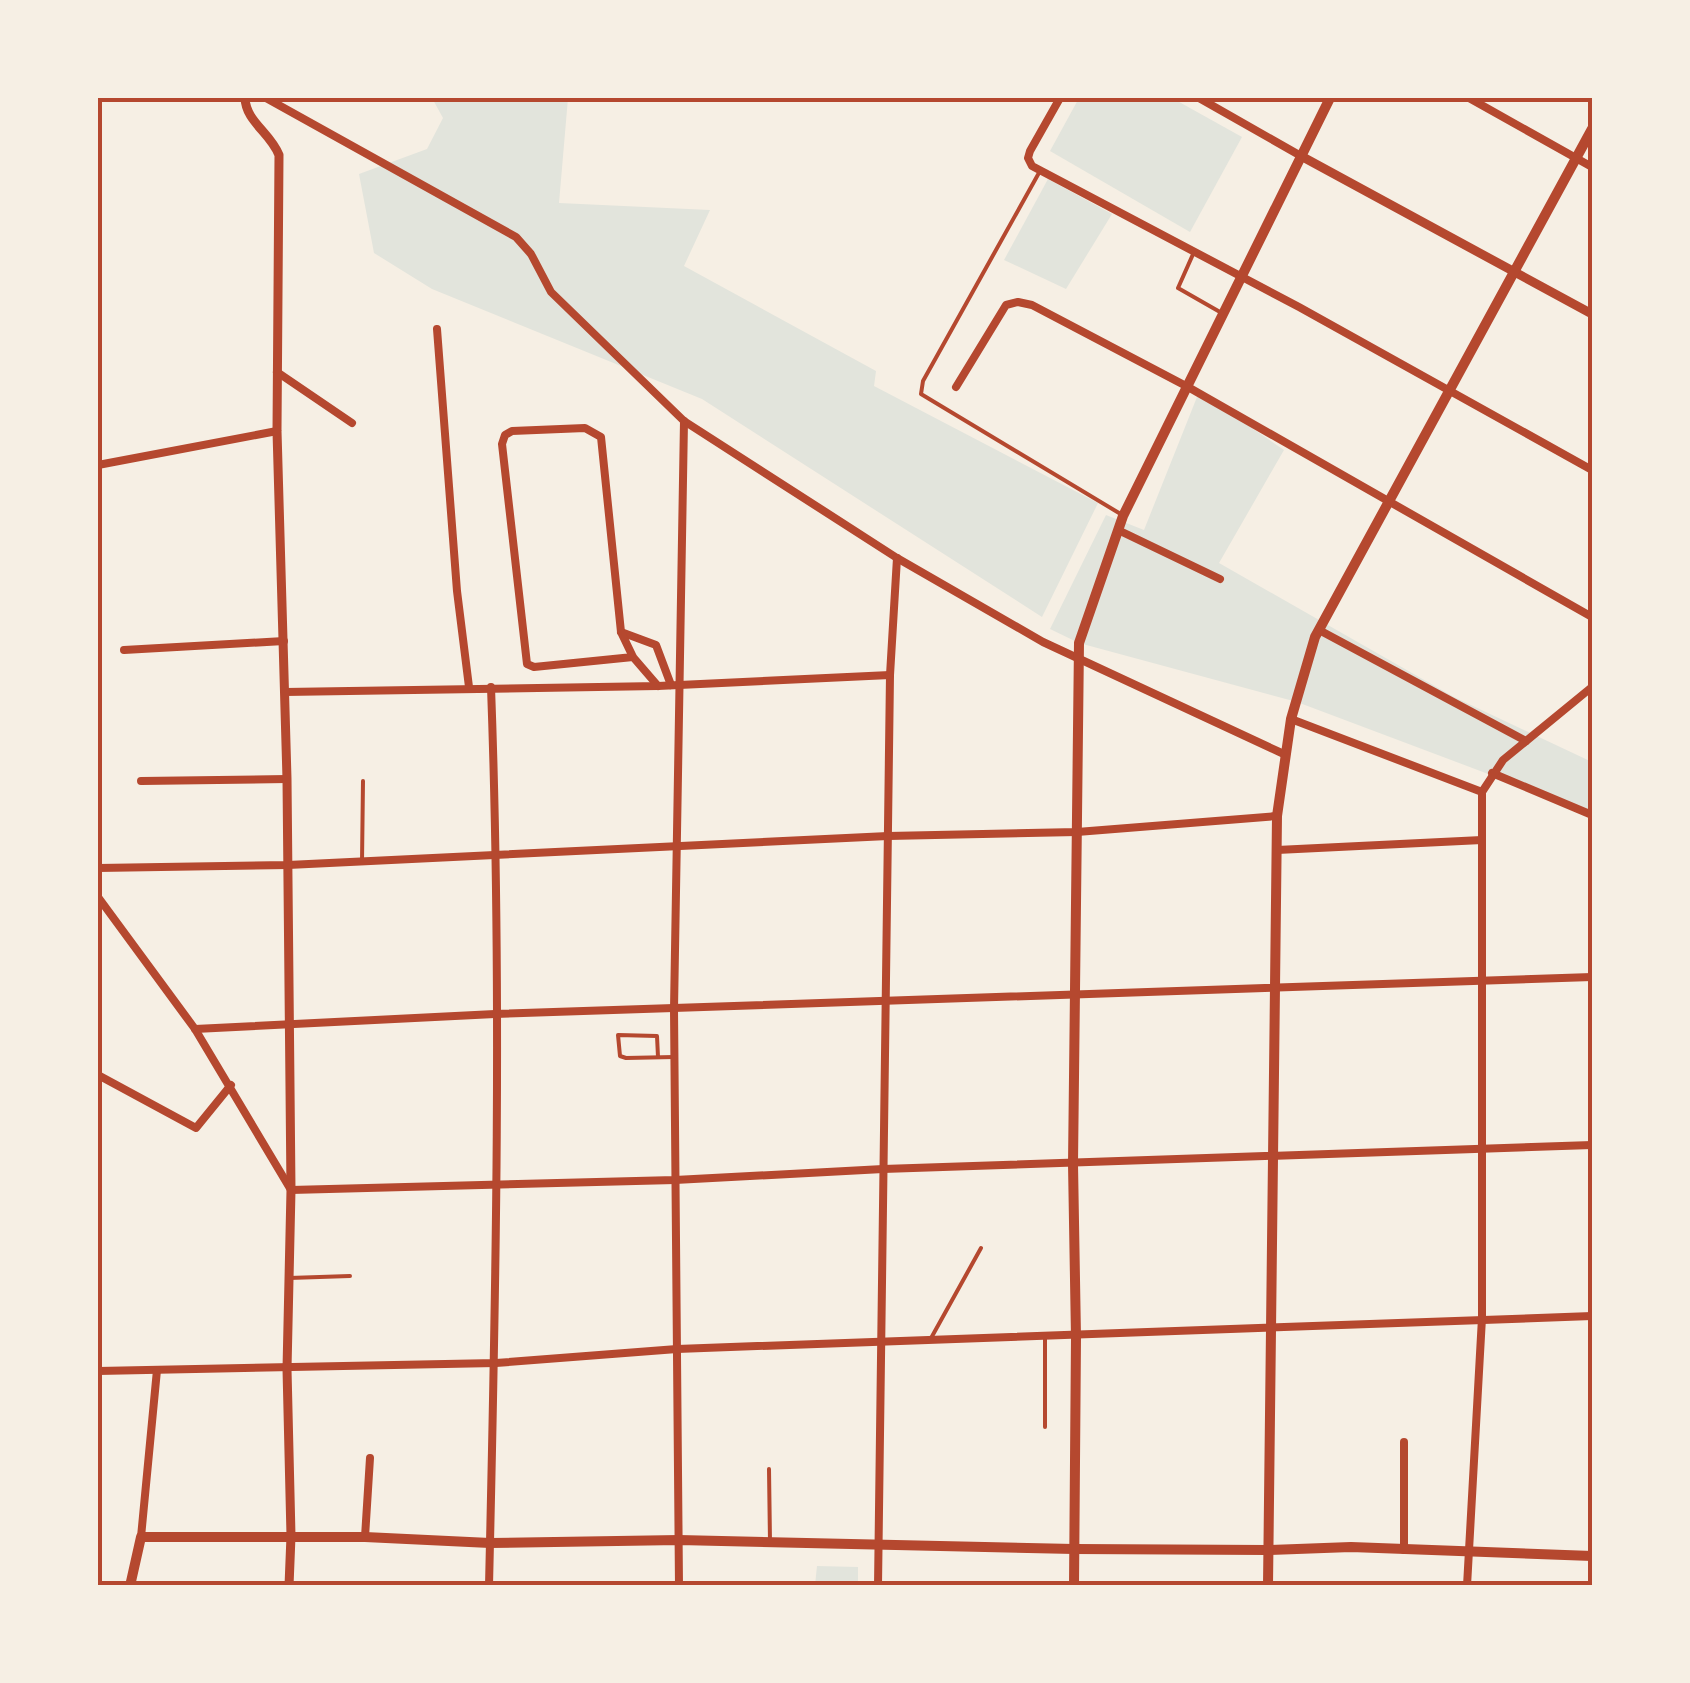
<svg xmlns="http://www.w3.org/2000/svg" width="1690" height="1683" viewBox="0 0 1690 1683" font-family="Raleway,sans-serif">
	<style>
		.green { fill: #e2e4dc }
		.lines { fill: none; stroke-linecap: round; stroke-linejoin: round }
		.service { stroke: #b5482f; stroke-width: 4 }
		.minor { stroke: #b5482f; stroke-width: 8 }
		.tertiary { stroke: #b5482f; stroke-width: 9 }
		.secondary { stroke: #b5482f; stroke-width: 10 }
		.neatline { fill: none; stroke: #b5482f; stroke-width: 4 }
	</style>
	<rect width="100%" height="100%" fill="#f6efe4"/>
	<g class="green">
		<path d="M432,98H568L559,203L710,210L684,266L876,371L874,386L1098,503L1042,617L702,399L432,289L374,253L359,174L427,149L443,118Z"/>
		<path d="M1079,98H1172L1242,137L1190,232L1050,151Z"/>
		<path d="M1048,179L1112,214L1066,289L1004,260Z"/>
		<path d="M1199,392L1284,450L1219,563L1454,697L1592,762V813L1297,702L1079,643L1050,629L1106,515L1144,530Z"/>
		<path d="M817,1566L858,1567V1585H775H815Z"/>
	</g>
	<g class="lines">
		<g class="service">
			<path d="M1040,171L923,381L921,394L1119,513"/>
			<path d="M1194,252L1178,288L1220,312"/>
			<path d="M362,862L363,781"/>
			<path d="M658,1057L657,1036L618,1035L620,1056L626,1058L674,1057"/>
			<path d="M289,1278L350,1276"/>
			<path d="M1045,1338V1427"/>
			<path d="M930,1340L981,1248"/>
			<path d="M769,1469L770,1542"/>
		</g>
		<g class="minor">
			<path d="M266,98L516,237L531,254L551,292L684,421L897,558L1043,642L1286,755"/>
			<path d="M1060,98L1030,151L1028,158L1032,166L1299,307L1592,470"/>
			<path d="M1199,98L1301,156"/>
			<path d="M1469,98L1592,167"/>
			<path d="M437,329L457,591L469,687"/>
			<path d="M277,372L352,423"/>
			<path d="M956,387L1006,305L1018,302L1032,305L1188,387L1592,617"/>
			<path d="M98,465L277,431"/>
			<path d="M1118,530L1220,579"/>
			<path d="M1319,630L1526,741"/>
			<path d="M621,632L656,645L671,685"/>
			<path d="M124,650L284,641"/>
			<path d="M633,657L534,667L527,664L502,444L505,435L512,431L585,428L601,437L621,632L633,657L658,686"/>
			<path d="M285,692L658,686L890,675"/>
			<path d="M1291,719L1482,792"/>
			<path d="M1492,773L1592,815"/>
			<path d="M141,781L287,779"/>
			<path d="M1277,850L1482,840"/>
			<path d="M98,868L288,865L888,836L1077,832L1277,816"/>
			<path d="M98,897L195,1029L291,1190L675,1180L883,1169L1592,1145"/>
			<path d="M195,1029L495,1014L1592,977"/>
			<path d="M98,1075L196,1128L231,1085"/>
			<path d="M98,1371L496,1363L677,1349L1592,1316"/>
			<path d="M141,1537L157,1370"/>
			<path d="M365,1537L370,1458"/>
			<path d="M1404,1550V1442"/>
			<path d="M489,1586C496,1286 502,986 491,687"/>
			<path d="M679,1586L674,1009L684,421"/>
			<path d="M878,1586L890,675L897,558"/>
			<path d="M1467,1586L1482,1318V792L1503,760L1592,687"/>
		</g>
		<g class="tertiary">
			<path d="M245,98C246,122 270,132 279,155L277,431L287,779L291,1190L287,1369L291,1536L289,1586"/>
			<path d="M1301,156L1592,314"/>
		</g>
		<g class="secondary">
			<path d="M130,1586L141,1537H365L490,1543L679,1540L1074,1549L1268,1550L1351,1547L1592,1556"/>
			<path d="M1074,1586L1076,1337L1073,1164L1079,643L1123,516L1330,98"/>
			<path d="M1268,1586L1277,816L1291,719L1315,637L1592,129"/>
		</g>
	</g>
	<rect width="1690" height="1683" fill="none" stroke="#f6efe4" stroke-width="200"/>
	<rect x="100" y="100" width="1490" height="1483" class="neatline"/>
</svg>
